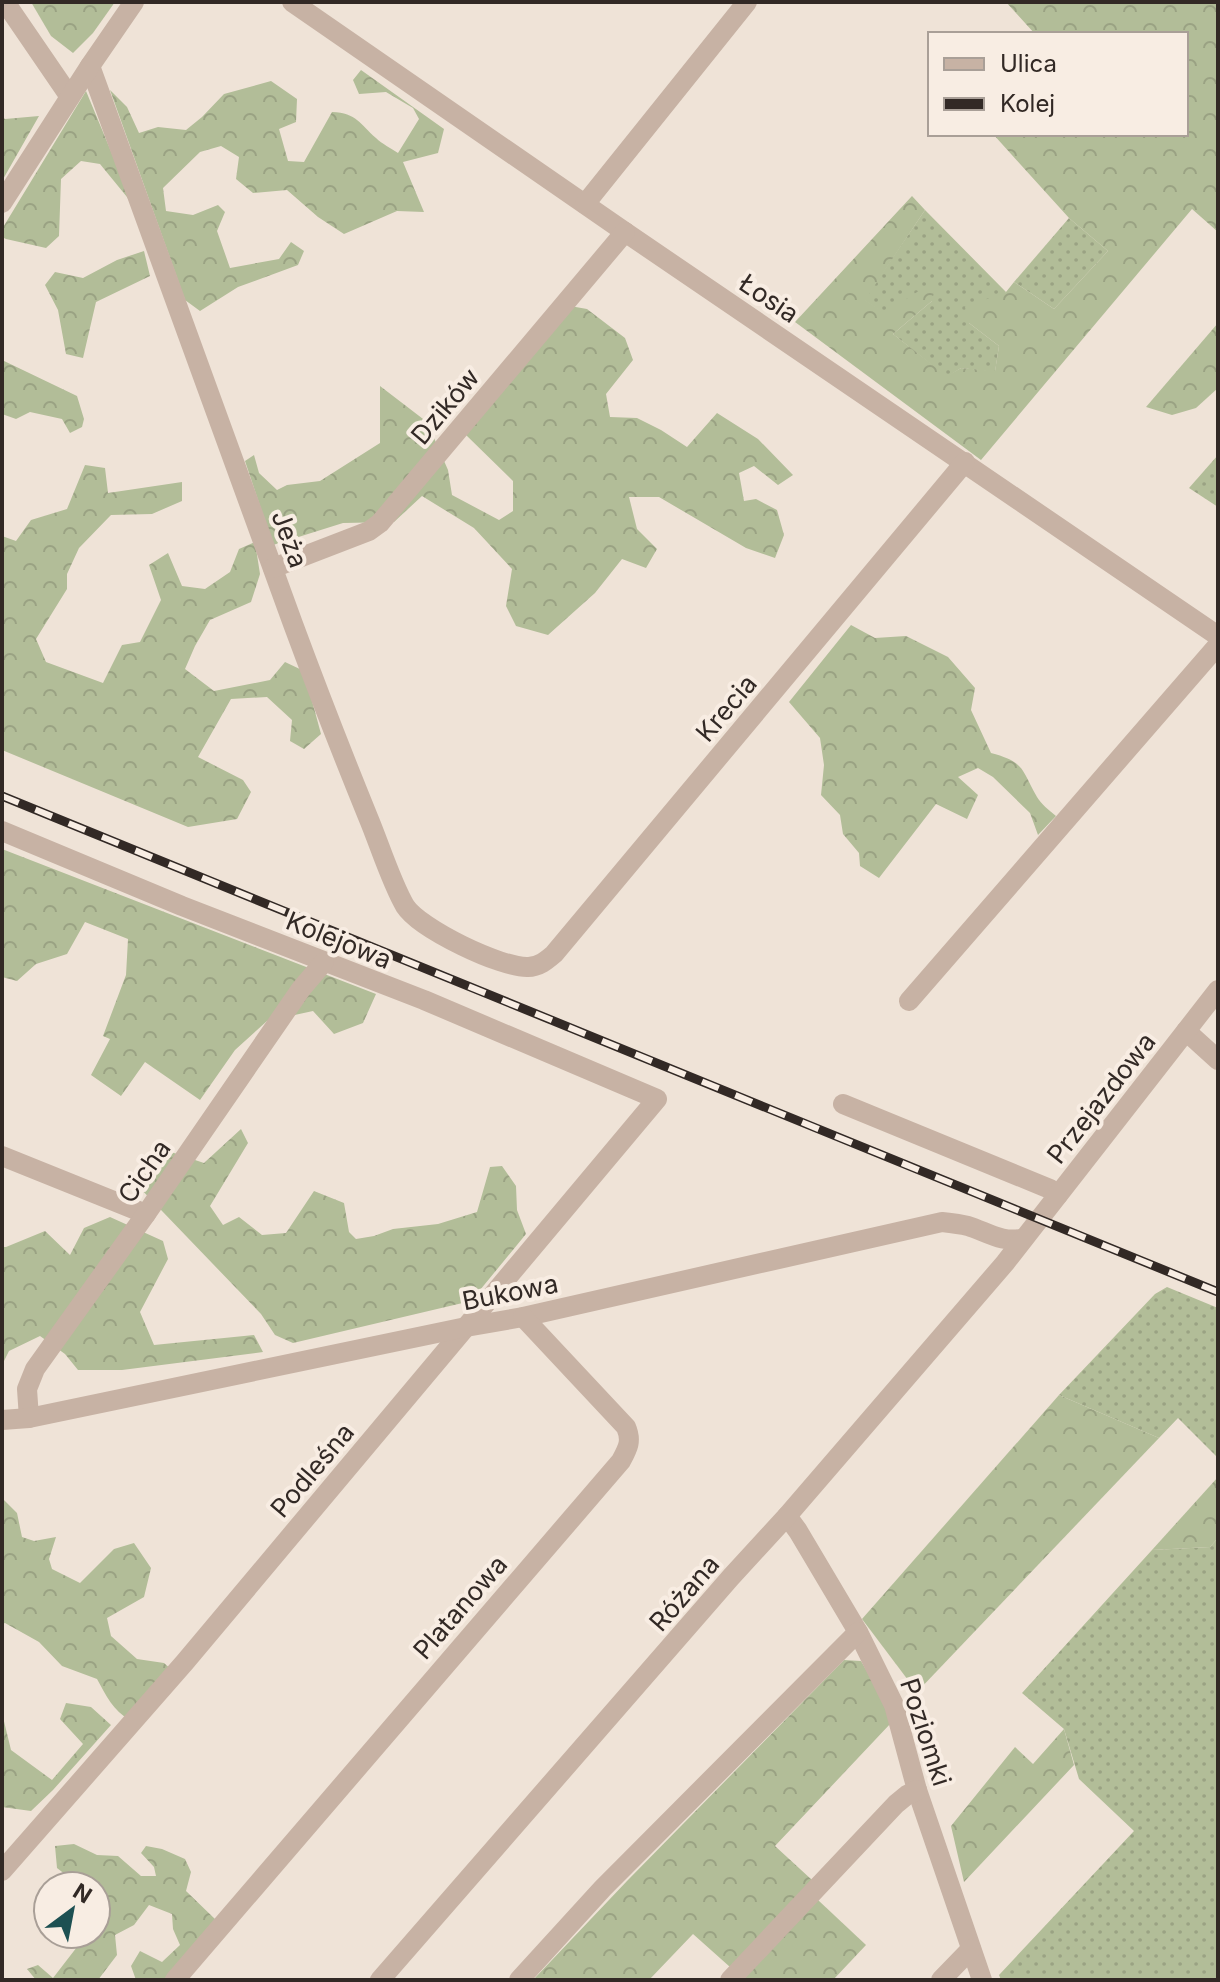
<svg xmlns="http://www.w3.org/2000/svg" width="1220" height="1982" viewBox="0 0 1220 1982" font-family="Inter,sans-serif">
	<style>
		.grass { fill: url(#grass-dots) }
		.forest { fill: url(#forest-crowns) }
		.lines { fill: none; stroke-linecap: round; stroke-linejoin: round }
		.minor { stroke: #c7b2a4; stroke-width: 20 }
		.rail-casing { stroke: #322925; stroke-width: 9 }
		.rail { stroke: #f8ede3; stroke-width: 6; stroke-dasharray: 18; stroke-linecap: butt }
		.labels { text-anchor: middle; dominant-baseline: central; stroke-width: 8; stroke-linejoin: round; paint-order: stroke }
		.street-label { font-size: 26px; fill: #322925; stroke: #f8ede3 }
	</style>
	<defs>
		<pattern id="grass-dots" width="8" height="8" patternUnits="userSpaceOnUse" patternTransform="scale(2)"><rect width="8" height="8" fill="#b2bd98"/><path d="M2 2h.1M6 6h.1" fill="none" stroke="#9aa283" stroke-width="1.8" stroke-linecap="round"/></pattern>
		<pattern id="forest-crowns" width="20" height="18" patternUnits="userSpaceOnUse" patternTransform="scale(2)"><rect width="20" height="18" fill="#b2bd98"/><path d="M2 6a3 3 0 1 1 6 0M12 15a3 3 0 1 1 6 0" fill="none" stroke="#9aa283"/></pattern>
	</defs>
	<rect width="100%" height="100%" fill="#efe3d7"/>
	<g class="grass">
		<path d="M925,210L1006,292L969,323L999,346L995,372L961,368L947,377L893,334L932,301L885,314L864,300Z"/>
		<path d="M1069,218L1108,251L1054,309L1014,282Z"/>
		<path d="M1218,455V507L1189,488Z"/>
		<path d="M1167,1287L1218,1308V1458L1178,1418L1159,1438L1059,1395L1155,1294Z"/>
		<path d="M1218,1538V1980H1001L999,1975L1134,1831L1079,1779L1064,1729L1022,1693L1152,1550L1210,1547Z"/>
	</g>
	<g class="forest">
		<path d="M31,2H115L93,33L73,53L51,36Z"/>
		<path d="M1006,2H1218V232L1192,209L981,460L795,322L912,196L925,210L865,300L885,313L937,279L932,301L893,334L947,376L961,368L995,371L999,346L969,323L965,307L1006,292L1014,282L1054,309L1108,251L1069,218L993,134H1186V34H1035Z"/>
		<path d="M361,70L444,129L438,153L403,162L424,212L397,211L344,234L318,217L287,190L253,193L236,179L239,157L221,146L200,152L163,188L166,211L193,215L218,205L225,212L217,231L230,268L279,259L291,242L304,251L298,265L238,287L200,311L185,300L110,90L127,107L139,133L158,127L186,130L202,117L224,94L271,81L297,99L296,122L279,129L288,161L304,162L332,112C357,113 360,124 376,138C382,144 391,148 398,153L419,119L413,108L386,92L359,94L353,80Z"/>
		<path d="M86,91L137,214L127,197L100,164L81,161L61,179L59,236L46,248L6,239L2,237V229Z"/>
		<path d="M39,116L2,181V117L5,119Z"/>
		<path d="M144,251L150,276L96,302L83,358L66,354L58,310L45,285L55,272L83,278L117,260Z"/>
		<path d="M570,306L587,309L625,338L633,360L606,394L610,417L637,418L661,430L687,447L717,413L758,439L793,475L778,485L754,466L739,473L744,501L756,499L777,510L784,535L775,558L746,548L659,497H629L637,529L657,549L646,568L622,559L595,593L548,635L516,626L506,606L512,569L474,528L422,496L394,522L343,523L273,545L245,461L254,455L259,473L277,490L287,485L320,481L380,443V386L427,422L448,470L452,495L499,520L513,511V481L466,435Z"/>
		<path d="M1218,323V388L1196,408L1172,415L1146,407Z"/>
		<path d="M2,360L77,396L84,419L82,427L70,433L62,419L30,412L16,419L2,414Z"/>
		<path d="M85,465L105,468L108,493L182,482V501L152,514L111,515L79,548L67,574V589L36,639L46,662L103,683L122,645L140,642L161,600L149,565L168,553L182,586L205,589L230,572L239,549L255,542L260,574L251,602L210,620L195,646L185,669L214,691L270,680L285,662L304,671L321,734L304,749L290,741L292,720L267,697L231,699L198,757L243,780L251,792L237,819L188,827L2,750V536L16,541L31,520L67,509Z"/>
		<path d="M851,625L875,638L906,636L948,657L975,688L971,710L991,753C1025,762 1021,769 1037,797C1041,804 1049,810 1056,816L1038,835L1030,813L993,777L978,768L958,777L978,795L967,819L936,804L879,878L860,866L859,853L843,834L840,815L821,795L824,765L820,738L789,702Z"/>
		<path d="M2,849L376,994L363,1023L334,1034L313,1011L267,1021L235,1050L200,1100L145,1062L121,1096L91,1075L110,1039L103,1036L126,975L128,939L85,922L67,954L36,964L17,981L2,977Z"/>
		<path d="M241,1129L248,1143L210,1206L223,1225L239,1217L262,1235L286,1233L314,1191L344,1203L349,1232L356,1239L374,1236L393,1229L438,1224L477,1212L490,1167L502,1166L516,1186L517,1210L526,1234L471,1301L293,1343L275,1335L261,1314L138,1186L144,1172L168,1151L204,1163Z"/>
		<path d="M110,1217L163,1241L168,1259L140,1312L154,1345L254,1335L263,1352L122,1370H78L65,1354L40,1336L9,1351L2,1365V1247H6L45,1231L70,1255L84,1228Z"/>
		<path d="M1059,1395L1159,1438L917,1692L862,1619Z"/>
		<path d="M1218,1477V1538L1210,1547L1152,1550Z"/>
		<path d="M2,1498L17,1513L22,1537L34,1541L56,1537L49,1559L52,1569L80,1583L114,1549L134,1543L151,1568L144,1597L107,1618L111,1636L137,1659L164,1663L173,1671L130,1720C113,1711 106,1695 97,1679L62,1666L39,1642L5,1623L2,1624Z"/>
		<path d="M844,1660L861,1661L879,1692L891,1723L775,1846L812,1880L730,1967L693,1934L649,1980H533L627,1881Z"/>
		<path d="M66,1703L91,1707L111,1725L53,1790L31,1811L2,1807V1713L11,1750L52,1780L83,1744L60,1719Z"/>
		<path d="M1064,1729L1074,1765L964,1882L951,1826L1015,1747L1033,1764Z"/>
		<path d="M74,1844L97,1855L118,1856L141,1876H156L154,1867L141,1853L146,1846L162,1849L185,1859L191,1872L186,1891L216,1920L164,1980H136L131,1966L140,1951L162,1962L180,1945L173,1929L172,1914L149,1905L134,1925L115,1935L117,1955L98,1980H36L27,1969L38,1965L53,1978L87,1934H96C96,1923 102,1918 105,1907L96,1899V1886H80L57,1868L55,1846Z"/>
		<path d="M818,1900L866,1945L833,1980H742Z"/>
	</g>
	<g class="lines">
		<g class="minor">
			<path d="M5,2L70,97"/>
			<path d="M292,2L625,232L1218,636"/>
			<path d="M90,66C158,252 225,438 293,624C317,689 342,753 368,817C379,843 391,882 405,906C420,929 501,968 528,967C539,967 547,960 554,954L965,462"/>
			<path d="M2,203L90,66L134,2"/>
			<path d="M585,204L747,2"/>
			<path d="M273,568L369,531L380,523L625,232"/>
			<path d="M2,831L182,906L424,1000L657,1099L185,1662L2,1871"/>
			<path d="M909,1001L1218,645"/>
			<path d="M1186,1031L1218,1060"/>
			<path d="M843,1104L1050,1189L1058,1195"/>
			<path d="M2,1156L146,1214"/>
			<path d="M29,1418L27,1389L35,1369L146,1214L301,989L324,962"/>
			<path d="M2,1420L29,1418L466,1327L523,1317L942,1222C951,1223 960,1224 968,1226C987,1232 1003,1244 1024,1238"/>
			<path d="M787,1516L798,1531L858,1632L894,1705L917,1790L982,1980"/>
			<path d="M175,1980L621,1461C628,1448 632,1441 626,1427L523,1317"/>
			<path d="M380,1980L731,1577L787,1516L1005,1263L1218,990"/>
			<path d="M519,1980L603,1888L858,1632"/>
			<path d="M730,1980L896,1804L907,1795L917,1790"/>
			<path d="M941,1980L971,1949"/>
		</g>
		<defs>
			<path id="rail" d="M2,796L1218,1292"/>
		</defs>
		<use href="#rail" class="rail-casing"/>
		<use href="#rail" class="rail"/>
	</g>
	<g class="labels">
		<g class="street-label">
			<text transform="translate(769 298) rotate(34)">Łosia</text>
			<text transform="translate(445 406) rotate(-50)">Dzików</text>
			<text transform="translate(290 539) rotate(70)">Jeża</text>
			<text transform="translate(726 708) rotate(-50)">Krecia</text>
			<text transform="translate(339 940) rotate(22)">Kolejowa</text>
			<text transform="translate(1101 1098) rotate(-52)">Przejazdowa</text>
			<text transform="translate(144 1171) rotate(-55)">Cicha</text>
			<text transform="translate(510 1292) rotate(-11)">Bukowa</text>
			<text transform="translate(312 1470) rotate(-50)">Podleśna</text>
			<text transform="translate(684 1593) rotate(-49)">Różana</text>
			<text transform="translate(460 1607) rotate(-49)">Platanowa</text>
			<text transform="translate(926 1732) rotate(72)">Poziomki</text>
		</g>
	</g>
	<rect width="1220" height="1982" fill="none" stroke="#322925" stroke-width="8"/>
	<rect x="928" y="32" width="260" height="104" fill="#f8ede3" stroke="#a99f97" stroke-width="2"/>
	<rect x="944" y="58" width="40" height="12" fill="#c7b2a4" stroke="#a99f97" stroke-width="2"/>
	<text x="1000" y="72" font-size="24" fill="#322925">Ulica</text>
	<rect x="944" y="98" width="40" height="12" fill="#322925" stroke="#a99f97" stroke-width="2"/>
	<text x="1000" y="112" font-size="24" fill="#322925">Kolej</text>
	<g transform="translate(72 1910) rotate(32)"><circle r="38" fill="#f8ede3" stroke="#a99f97" stroke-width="2"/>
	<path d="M0-6L14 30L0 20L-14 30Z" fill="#1d5052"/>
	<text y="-12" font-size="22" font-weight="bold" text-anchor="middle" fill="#322925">N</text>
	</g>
</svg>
